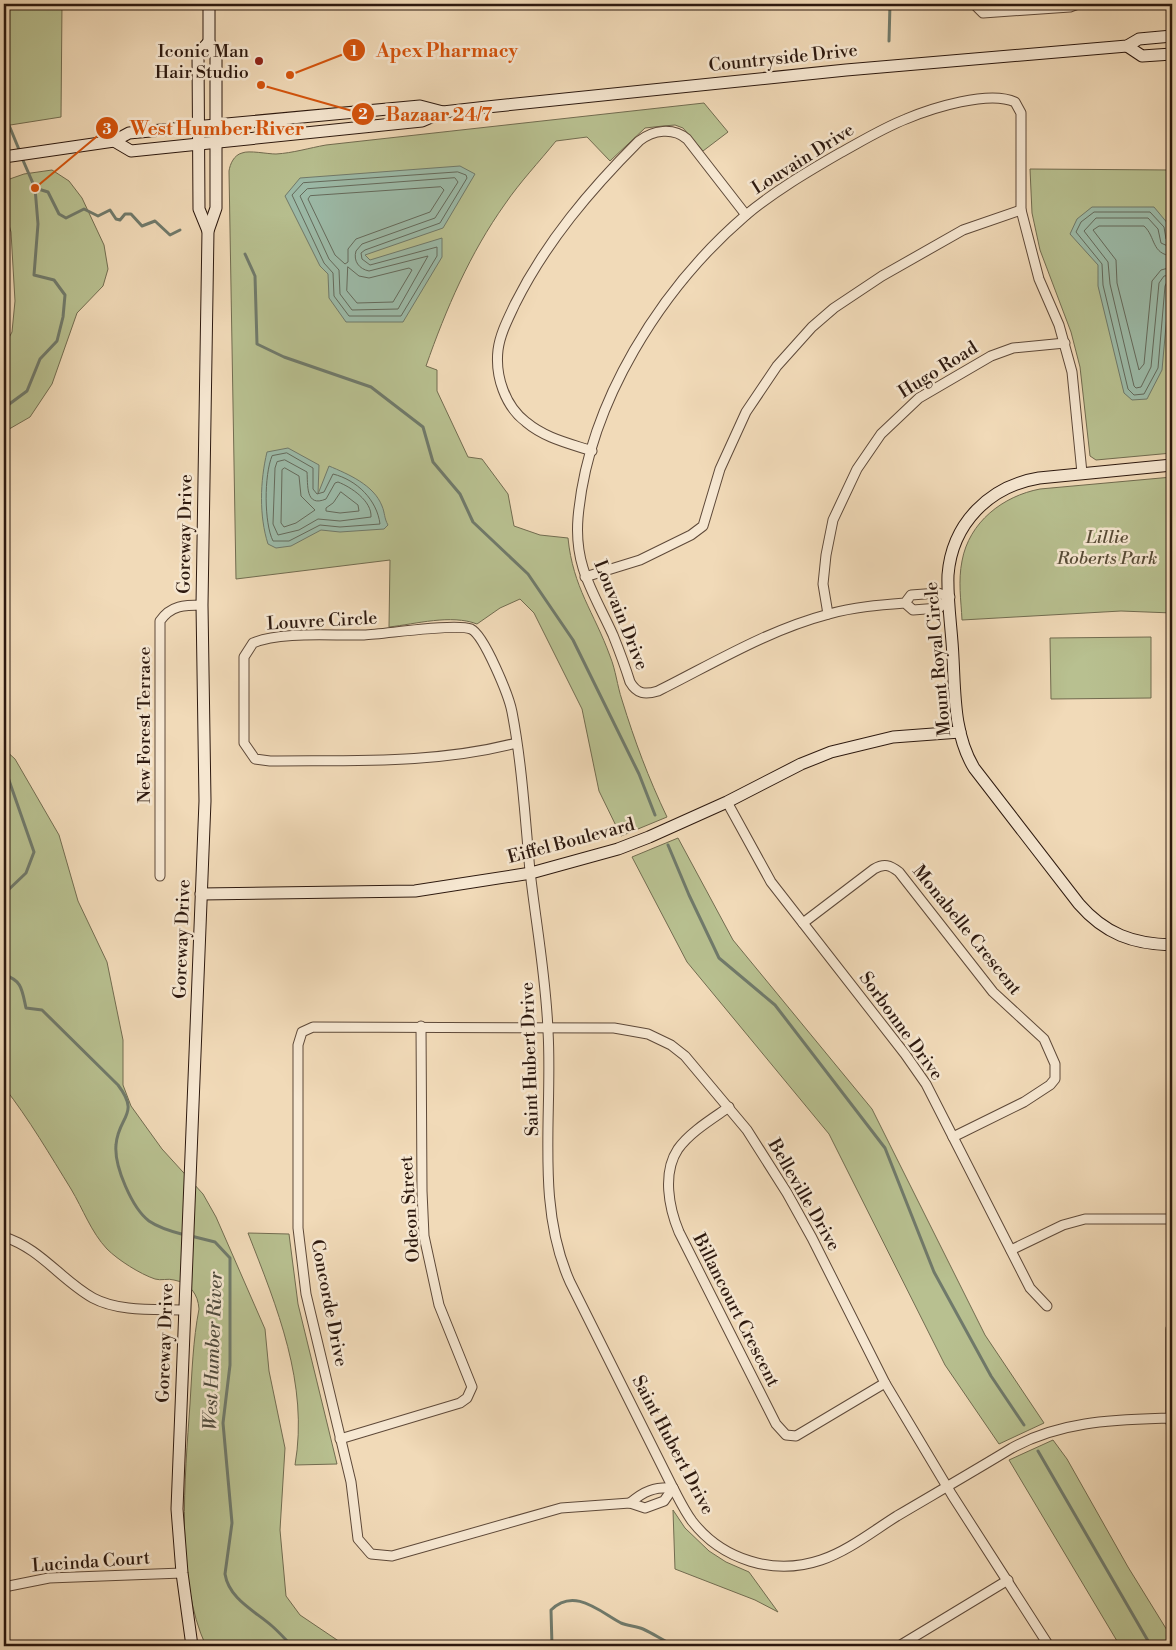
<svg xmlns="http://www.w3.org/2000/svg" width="1176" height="1650" viewBox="0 0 1176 1650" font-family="'Libre Bodoni',serif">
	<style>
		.green { fill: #b8c090; stroke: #726c50 }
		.water { fill: #9cbba9; stroke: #707a6b }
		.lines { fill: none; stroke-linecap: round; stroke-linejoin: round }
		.shore { stroke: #646a5c; stroke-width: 1 }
		.stream { stroke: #707a6b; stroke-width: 3 }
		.street-casing { stroke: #5e4939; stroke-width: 11 }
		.secondary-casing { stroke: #2d190f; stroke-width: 13 }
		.street { stroke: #f6e7d1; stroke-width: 9 }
		.secondary { stroke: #f6e7d1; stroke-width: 11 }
		.poi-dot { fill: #8f2418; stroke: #f6e7d1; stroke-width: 2 }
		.labels { text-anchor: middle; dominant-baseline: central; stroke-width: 5; stroke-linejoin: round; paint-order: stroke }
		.poi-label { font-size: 18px; fill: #2d190f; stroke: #f6e7d1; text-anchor: end }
		.street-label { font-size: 18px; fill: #2d190f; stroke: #f6e7d1 }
		.park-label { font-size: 18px; font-style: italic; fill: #574b36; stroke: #f6e7d1 }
		.water-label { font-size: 19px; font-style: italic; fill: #4e4a3d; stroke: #f6e7d1 }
		.leader { fill: none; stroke: #d5530c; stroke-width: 2 }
		.callout-dot { fill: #d5530c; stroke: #f6e7d1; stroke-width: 2 }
		.mark-label { font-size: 15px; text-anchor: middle; font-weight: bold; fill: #fff }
		.callout-label { font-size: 19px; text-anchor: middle; font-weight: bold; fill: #d5530c; stroke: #f6e7d1; stroke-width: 5; stroke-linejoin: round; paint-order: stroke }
	</style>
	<rect width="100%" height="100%" fill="#f1dab8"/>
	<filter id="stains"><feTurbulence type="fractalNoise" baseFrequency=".004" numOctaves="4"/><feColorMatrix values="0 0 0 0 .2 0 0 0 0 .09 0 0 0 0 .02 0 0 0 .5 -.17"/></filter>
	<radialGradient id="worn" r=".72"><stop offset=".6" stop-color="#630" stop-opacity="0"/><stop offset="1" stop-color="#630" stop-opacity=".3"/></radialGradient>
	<g class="green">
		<path d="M4,4H62L61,117L4,126Z"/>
		<path d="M704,103L728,132L703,151L683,128L675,125L663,126L645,128L610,161L587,137L556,141C539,162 520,182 505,204C470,253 446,309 426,366L437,370V391L468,457L482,459L508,494L514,526L540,535L568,538C573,588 594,612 610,656C616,671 617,685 622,700C635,742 648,777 667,817L621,836L599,791L582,709L534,613L520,599L500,608L477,624C451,614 416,624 389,627L390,560L236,579L229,171C230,164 234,155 242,153C249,150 267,154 276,154C293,153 309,148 326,145Z"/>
		<path d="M1030,169L1172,170V453L1096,460L1090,456L1080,367L1071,332L1040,250L1032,213Z"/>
		<path d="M52,170L69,181L82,198L104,245L108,269L103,286L77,313L52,384L30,417L4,432V347L12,332L15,301L11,232L4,208V181L24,174Z"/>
		<path d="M1172,477V613L1121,611L962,620C961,600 958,581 962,561C969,522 1003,496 1040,489Z"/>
		<path d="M1151,637V698L1051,699L1050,638Z"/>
		<path d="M4,749L15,759L59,835L78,901L107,962L123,1040V1085L131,1106L162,1149L203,1194L216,1217L265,1329L269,1371L285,1448L280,1530L286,1596L300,1615L346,1646H206C175,1580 185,1477 190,1404C192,1372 193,1340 199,1309C198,1294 190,1283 174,1280C168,1278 161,1281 155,1279C140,1274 118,1260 107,1249C91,1232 83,1209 71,1189C50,1155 29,1119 4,1087Z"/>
		<path d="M678,838L733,940L872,1109L985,1335L1044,1423L999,1444L945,1365L829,1134L687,962L632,857Z"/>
		<path d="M248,1233L289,1234L298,1304L337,1464L295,1465C309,1384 277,1307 248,1233Z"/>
		<path d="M1053,1440L1067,1459L1128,1567L1170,1635H1172V1646H1120L1009,1460Z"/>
		<path d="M673,1510L685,1528L709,1551L726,1562L749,1572L778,1612L755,1600L675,1569Z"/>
	</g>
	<g class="water">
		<path d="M460,166L475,174L443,228L365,255L370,260L442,238V257L403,322H346L329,298L328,274L320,266L285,196L300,178Z"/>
		<path d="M1092,207H1154L1169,225L1172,259L1162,370L1147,399L1132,400L1124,393L1098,286V265L1070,234L1077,219Z"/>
		<path d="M288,448L319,465L318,494L329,466C348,474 374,485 382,506C385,513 384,518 388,525L384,529L340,532L321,530L291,546L276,548L268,544C259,516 260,481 267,452Z"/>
	</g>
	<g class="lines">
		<g class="shore">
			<path d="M458,172L466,175L467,178L440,223L365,250L361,253L362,259L370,265L437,247V256L401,316H349L334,296L333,273L324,263L292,195L303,183Z"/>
			<path d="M455,178L458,182L435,218L362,244L356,251C353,261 359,269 369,271L428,256L398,309L352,310L340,294L339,270L329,259L300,196L307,189Z"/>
			<path d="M441,187L444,190L430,212L356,239L348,249V262L345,264L335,255L308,199L310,196Z"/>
			<path d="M1172,242L1166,239L1164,227L1150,212H1094L1081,222L1076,232L1102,264L1103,285L1128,389L1134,395L1144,394L1158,368L1165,286L1167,282L1172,281"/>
			<path d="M1172,248L1161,243L1158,229L1148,218H1096L1084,231L1108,262L1110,284L1134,386L1136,388L1141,387L1151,367L1159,283L1164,276L1172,275"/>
			<path d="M1172,256C1151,254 1156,237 1144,226H1099L1093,230L1116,260L1117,283L1139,370L1144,364L1152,281L1161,270L1172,267"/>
			<path d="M348,267L359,276L369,278L409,268L412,270L393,302L357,303L347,291Z"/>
			<path d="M287,453L313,468V489L317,494L324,492L333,474C357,480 377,500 380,524L340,527L320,525L289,541H273C264,523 264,475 272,456Z"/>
			<path d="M285,460L307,472C308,484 305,508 326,499L335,483L338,482C351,487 372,501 371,517L340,521L318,519L299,530L278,535L273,524L275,468L277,462Z"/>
			<path d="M285,468L299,476L301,496L315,510L296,523L284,527L281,523L282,470Z"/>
			<path d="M341,492L358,505L359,511L340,513L326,511V508L333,503Z"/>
		</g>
		<g class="stream">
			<path d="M889,41L890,4"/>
			<path d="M4,113L20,152"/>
			<path d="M35,188L48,192L59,214L66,218L84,209L98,216L110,210L116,219L120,220L125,214H131L142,226L155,221L170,235L180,230"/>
			<path d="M245,254L255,276L257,344L284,357L371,387L423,427L433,462L460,494L473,522L528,574L573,640L639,774L655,815"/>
			<path d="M4,408L27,391L40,359L57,341L63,317L65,295L54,280L34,275L38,224L35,188L22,158"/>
			<path d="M4,766L34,852L26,873L4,894"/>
			<path d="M668,845L689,895L719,958L775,1005L885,1148L934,1272L991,1376L1024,1425"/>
			<path d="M4,975C22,980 22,990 26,1008L42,1010L118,1085C141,1115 118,1116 116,1145C114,1166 132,1208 149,1221C159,1228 173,1232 185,1235"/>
			<path d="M191,1236L215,1242L230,1258V1365L223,1423L232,1523L225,1574C229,1599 255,1611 272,1626C279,1632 285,1639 292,1646"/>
			<path d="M1038,1451L1151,1646"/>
			<path d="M552,1646L551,1610C574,1587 599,1611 621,1623C628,1626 636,1626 643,1629C654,1634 664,1641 675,1646"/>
		</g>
		<defs>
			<g id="street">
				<path d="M974,4L983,13L1070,7L1078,4"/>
				<path d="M592,451C568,443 545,438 526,422C505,406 495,376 498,350C500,334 508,319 515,304C546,242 590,190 639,141C653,130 673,127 687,139L746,215"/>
				<path d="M585,577L640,560L691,535L703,526L720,469L746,412L777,366L812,327L834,308L882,276L963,230L1021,210"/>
				<path d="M905,603L911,595L938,593L950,597L939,608L913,610L905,603C879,605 854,607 829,614C768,630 714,663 658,691C645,695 637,694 630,682C625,666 619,650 613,635C594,593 574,567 578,518C588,403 661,288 746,215C775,191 807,172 840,153C862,141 883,128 906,119C932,108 989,90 1015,102L1021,113V210L1039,279L1059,325L1072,372L1082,473"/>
				<path d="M828,614L823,584L826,555L833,520L857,469L881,434L919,398L991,356L1013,348L1065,343"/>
				<path d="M516,743C436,764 352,760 270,761L255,759L244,743V657L253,643C281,631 333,636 364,635C386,634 455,623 471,629C484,635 509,696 512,712C522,764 525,818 530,871C536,924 546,977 548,1031C553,1114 535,1204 570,1282L673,1488C679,1499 684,1510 692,1521C722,1560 774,1576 821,1560C848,1551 873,1531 897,1516C936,1493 974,1471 1012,1448C1063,1420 1116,1420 1172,1418"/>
				<path d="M727,802L771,882L905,1054L926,1084L1030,1288L1047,1306"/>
				<path d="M160,876V621C171,605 185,605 202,605"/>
				<path d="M803,923L874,869C884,863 890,865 899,872L993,992L1044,1039L1055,1064V1079L1050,1085L1024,1102L953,1137"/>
				<path d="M729,1107C712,1119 690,1132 678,1149C662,1173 669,1208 679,1232L776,1424L786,1435L796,1436L885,1383"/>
				<path d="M4,1237C40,1248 61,1280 93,1298C119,1312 155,1309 184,1310"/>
				<path d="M1011,1250L1063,1225L1085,1219H1172"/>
				<path d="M340,1439L460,1403L467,1398L472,1387L439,1305L424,1236L422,1191L421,1026"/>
				<path d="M673,1488L664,1501L645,1508L630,1503L561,1508L392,1556L371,1554L358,1539L351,1482L306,1294L298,1228V1045L302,1032L313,1027L614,1028L648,1034L671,1045L685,1056L747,1130L787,1193L812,1238L885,1383L952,1495L1049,1646"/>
				<path d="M630,1503C644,1491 654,1487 673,1488"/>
				<path d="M4,1587L49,1578L182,1573"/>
				<path d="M899,1646L1008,1580"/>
			</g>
			<g id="secondary">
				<path d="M1127,46L1142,56L1172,54"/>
				<path d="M114,141L131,151L422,121L443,112L487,107L846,70L1127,46L1139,39L1172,36"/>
				<path d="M4,157L114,141L129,133L420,106L443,112"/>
				<path d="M208,231L199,209L198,54L209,42"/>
				<path d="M1172,465L1039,478C990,486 952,523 948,575C947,602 952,631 953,658C955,695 954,735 974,768L1079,904C1105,934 1133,944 1172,945"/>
				<path d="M201,894L415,891L531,873L618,849L649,837L727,802L801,764L831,752L893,737L960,732"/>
				<path d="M1172,1329V1423"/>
				<path d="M192,1646L182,1573L177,1509L205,801L202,605L208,231L216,208V56L209,42V4"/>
			</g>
		</defs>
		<use href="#street" class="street-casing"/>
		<use href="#secondary" class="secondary-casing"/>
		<use href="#street" class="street"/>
		<use href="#secondary" class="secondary"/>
	</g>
	<circle class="poi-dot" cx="259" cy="61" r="5"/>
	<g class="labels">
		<g class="poi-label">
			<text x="249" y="51">Iconic Man<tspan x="249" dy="21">Hair Studio</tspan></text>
		</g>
		<g class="street-label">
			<text transform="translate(783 58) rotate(-6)">Countryside Drive</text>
			<text transform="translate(803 159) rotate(-32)">Louvain Drive</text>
			<text transform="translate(938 370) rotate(-32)">Hugo Road</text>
			<text transform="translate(185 534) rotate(-89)">Goreway Drive</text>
			<text transform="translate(621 615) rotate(68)">Louvain Drive</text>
			<text transform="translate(322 621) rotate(-3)">Louvre Circle</text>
			<text transform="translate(938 659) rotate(-95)">Mount Royal Circle</text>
			<text transform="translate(144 725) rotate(-90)">New Forest Terrace</text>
			<text transform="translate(571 841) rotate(-15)">Eiffel Boulevard</text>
			<text transform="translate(967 930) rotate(51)">Monabelle Crescent</text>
			<text transform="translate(182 939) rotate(-88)">Goreway Drive</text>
			<text transform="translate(901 1026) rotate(54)">Sorbonne Drive</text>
			<text transform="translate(530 1059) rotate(-92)">Saint Hubert Drive</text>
			<text transform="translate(804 1195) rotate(60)">Belleville Drive</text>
			<text transform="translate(410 1209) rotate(-94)">Odeon Street</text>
			<text transform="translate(329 1303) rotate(79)">Concorde Drive</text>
			<text transform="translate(736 1310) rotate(63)">Billancourt Crescent</text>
			<text transform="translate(165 1343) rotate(-88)">Goreway Drive</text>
			<text transform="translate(673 1445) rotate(62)">Saint Hubert Drive</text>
			<text transform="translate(91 1562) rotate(-4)">Lucinda Court</text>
		</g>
		<g class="park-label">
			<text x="1107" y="537">Lillie<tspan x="1107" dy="21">Roberts Park</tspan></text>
		</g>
		<g class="water-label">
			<text transform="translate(213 1351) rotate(-88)">West Humber River</text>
		</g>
	</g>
	<path class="leader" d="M290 75L354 50M261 85L363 114M35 188L107 128"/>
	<g class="callout-dot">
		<circle cx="290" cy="75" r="5"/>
		<circle cx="261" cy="85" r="5"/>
		<circle cx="35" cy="188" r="5"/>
		<circle cx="354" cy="50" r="12"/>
		<circle cx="363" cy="114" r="12"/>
		<circle cx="107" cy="128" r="12"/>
	</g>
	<g class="mark-label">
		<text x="354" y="56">1</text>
		<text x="363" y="119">2</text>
		<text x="107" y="134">3</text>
	</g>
	<g class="callout-label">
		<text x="447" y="57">Apex Pharmacy</text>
		<text x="439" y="121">Bazaar 24/7</text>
		<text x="217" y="135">West Humber River</text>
	</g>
	<rect width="1176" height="1650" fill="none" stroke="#f1dab8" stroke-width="20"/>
	<rect x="5" y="5" width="1166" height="1640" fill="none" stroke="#2d190f" stroke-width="2.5"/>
	<rect x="10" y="10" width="1156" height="1630" fill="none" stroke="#2d190f"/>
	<rect width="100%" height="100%" filter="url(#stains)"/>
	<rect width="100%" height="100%" fill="url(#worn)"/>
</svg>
